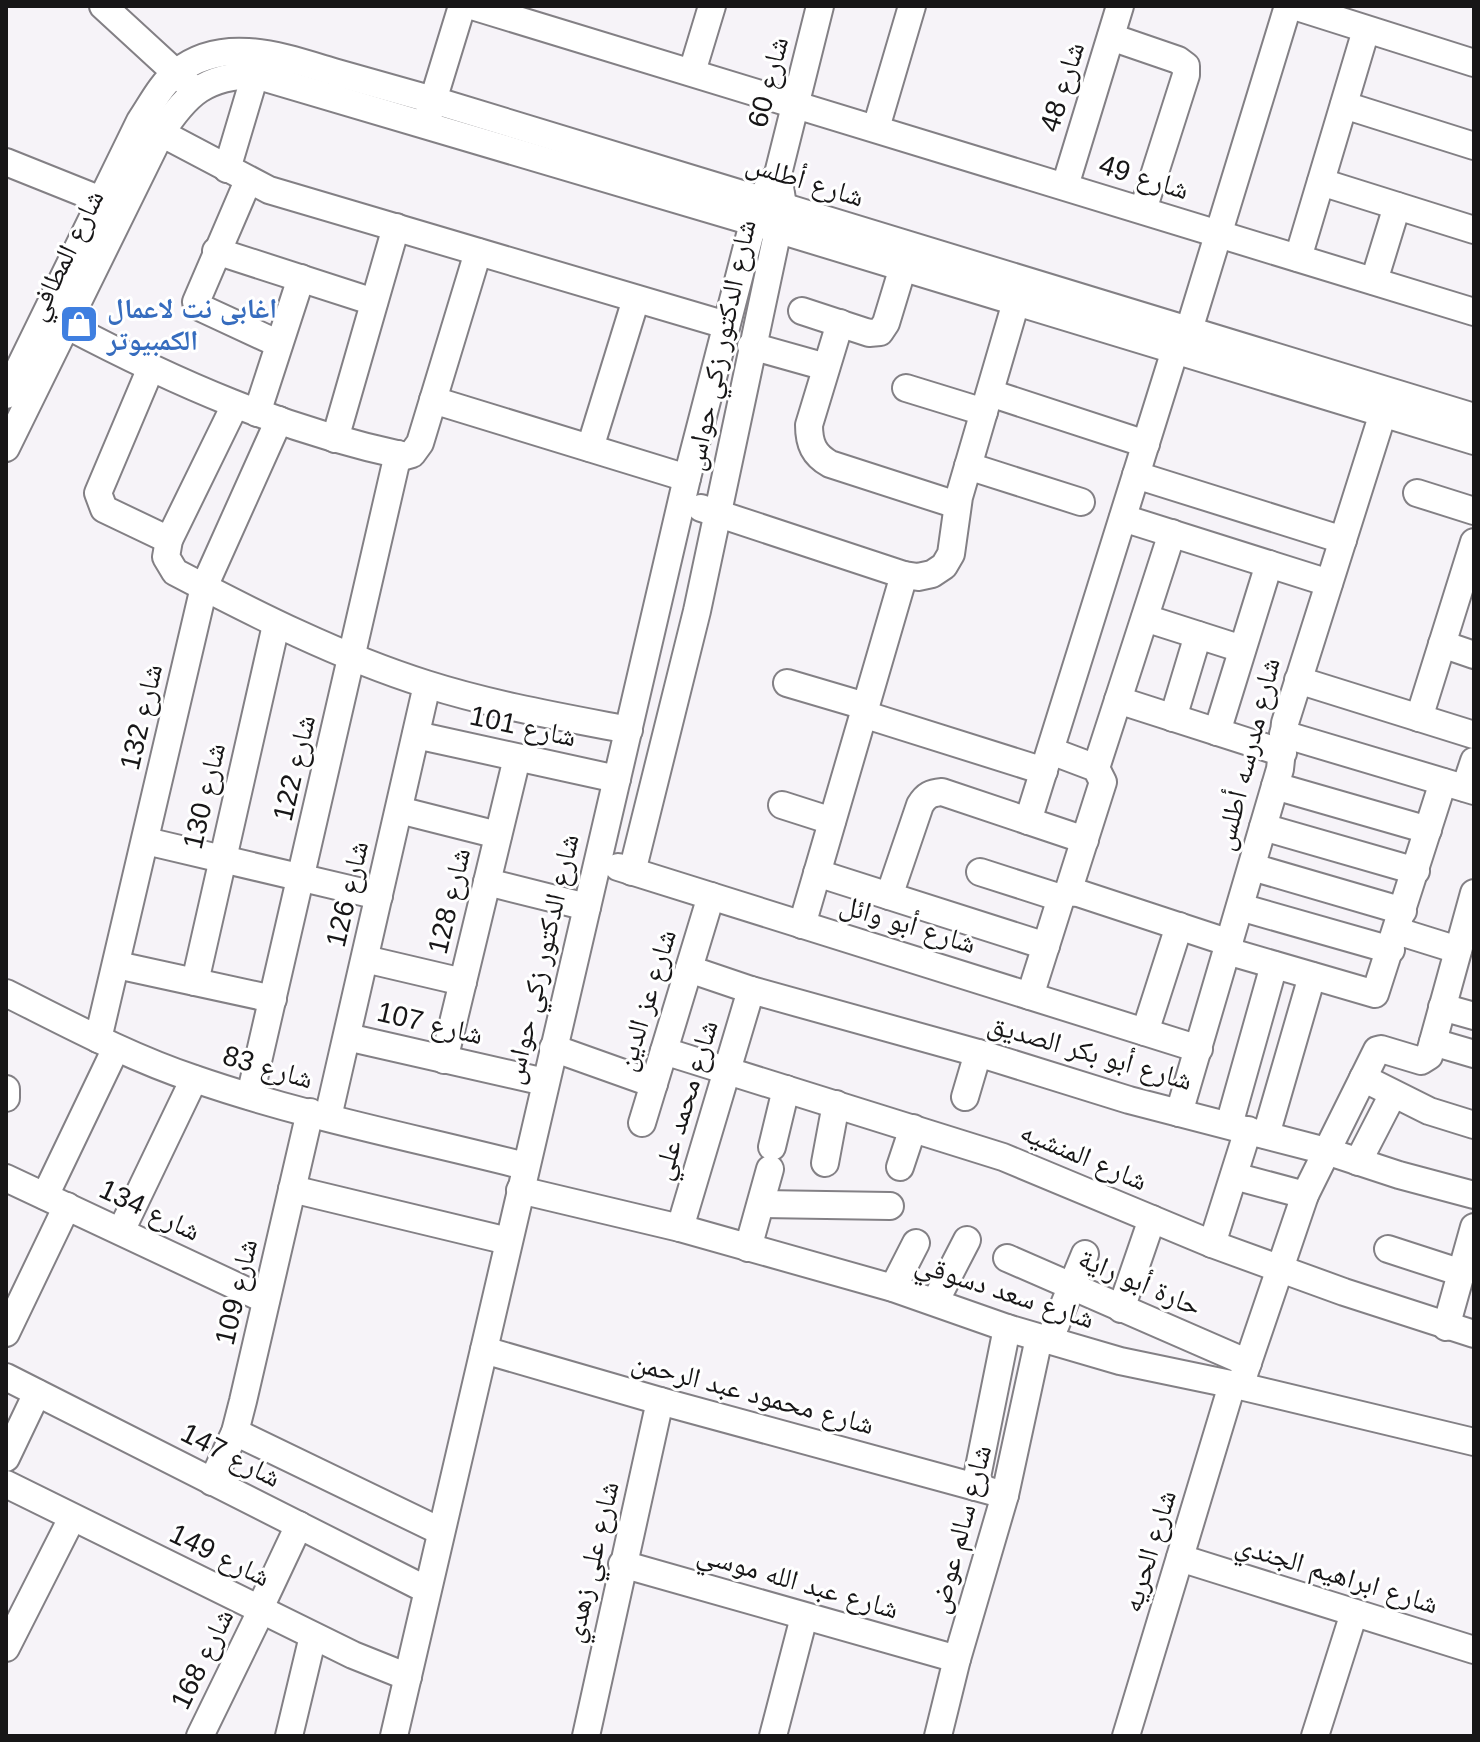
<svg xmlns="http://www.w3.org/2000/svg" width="1480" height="1742" viewBox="0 0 1480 1742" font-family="Helvetica,'Noto Naskh Arabic',sans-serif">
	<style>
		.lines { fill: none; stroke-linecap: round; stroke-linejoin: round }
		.minor-casing { stroke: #838085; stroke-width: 30 }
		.minor { stroke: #fff; stroke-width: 26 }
		.labels { text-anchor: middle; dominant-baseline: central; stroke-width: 6; stroke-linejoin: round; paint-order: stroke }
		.street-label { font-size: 28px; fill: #171617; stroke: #fff }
		.shop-label { font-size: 28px; font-weight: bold; fill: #366cbe; stroke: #fff; text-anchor: start }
	</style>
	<rect width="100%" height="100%" fill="#f6f3f8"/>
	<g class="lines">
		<defs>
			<g id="minor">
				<path d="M103,6L189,85"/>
				<path d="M472,6L1474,312"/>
				<path d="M1294,6L1474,63"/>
				<path d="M1111,37L1178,60L1186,66V75L1143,210"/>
				<path d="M692,72L712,6"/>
				<path d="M1344,105L1474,146"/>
				<path d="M428,117L462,6"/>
				<path d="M876,128L912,6"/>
				<path d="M161,133L269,190L726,325"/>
				<path d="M6,162L101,200"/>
				<path d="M227,169L255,75"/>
				<path d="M248,181L196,302L199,307L279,344"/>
				<path d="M1321,182L1474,230"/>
				<path d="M1065,186L1120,6"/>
				<path d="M216,251L374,302"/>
				<path d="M1298,258L1366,30"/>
				<path d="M1374,281L1397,206"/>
				<path d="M802,311L869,333L880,332L886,323L903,267"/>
				<path d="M840,323L809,425C809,444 814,455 830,464L957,505"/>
				<path d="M66,325C176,383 283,430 405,456L412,454L420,443L478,252"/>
				<path d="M1189,330L1288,6"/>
				<path d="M751,346L826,367"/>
				<path d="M150,370L98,493L104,509L169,540"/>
				<path d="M906,388L984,412"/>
				<path d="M990,393L1146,444"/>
				<path d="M6,395L140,121C151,105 161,84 177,72C225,34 286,58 337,73C369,82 401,91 433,100L1474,417"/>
				<path d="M433,400L687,478"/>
				<path d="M235,405L169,540L166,557L175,572C257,615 338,656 426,684C492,705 561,717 629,730"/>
				<path d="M257,413L301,278"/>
				<path d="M335,439L396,227"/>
				<path d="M6,448L161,133C187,93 206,76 255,75L753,222L1474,441"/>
				<path d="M590,448L636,299"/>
				<path d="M968,466L1081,502"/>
				<path d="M1136,475L1343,540"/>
				<path d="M1417,493L1474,511"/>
				<path d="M701,508L904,575L918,577L932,574L944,566L951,554L959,497L1021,285"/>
				<path d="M1123,518L1329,583"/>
				<path d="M1145,618L1242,649"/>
				<path d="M1442,644L1474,655"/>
				<path d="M1298,680L1474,735"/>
				<path d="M787,683L865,706"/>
				<path d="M1118,700L1283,753"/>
				<path d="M863,714L1044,771"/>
				<path d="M1173,718L1198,635"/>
				<path d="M1419,718L1474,542"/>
				<path d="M1217,732L1269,564"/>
				<path d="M1283,734L1474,791"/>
				<path d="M416,735L617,779"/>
				<path d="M1051,751L1096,768L1103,782L1068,892"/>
				<path d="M1096,768L1172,533"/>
				<path d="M1275,786L1428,830"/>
				<path d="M1465,788L1474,761"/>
				<path d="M782,805L832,821"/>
				<path d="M399,810L498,835"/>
				<path d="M1028,821L1175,350"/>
				<path d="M1263,827L1416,871"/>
				<path d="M146,841L379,896"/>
				<path d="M618,867L1199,1049"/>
				<path d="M1252,867L1403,911"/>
				<path d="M632,872L697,611L783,206L778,174L820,6"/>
				<path d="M980,872L1061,898"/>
				<path d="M817,873L1046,946"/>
				<path d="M487,882L587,907"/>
				<path d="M889,896L920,805C926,795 931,793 942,792L1085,840"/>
				<path d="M1240,907L1391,950"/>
				<path d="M802,925L904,575"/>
				<path d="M1397,931L1458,950"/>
				<path d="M1227,951L1375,994L1443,782"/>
				<path d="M365,959L463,982"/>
				<path d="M117,965L273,999"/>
				<path d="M689,969L751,990L978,1053L1129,1100L1326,1151L1399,1175L1474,1195"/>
				<path d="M195,982L276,625"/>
				<path d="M6,993C68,1024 129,1057 195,1079C302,1116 415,1138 525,1166"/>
				<path d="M1030,996L1061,898L1068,892L1078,893L1230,943"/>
				<path d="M1442,1007L1474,1016"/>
				<path d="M1145,1032L1179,926"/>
				<path d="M347,1037L545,1082"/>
				<path d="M98,1039L204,587L279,420"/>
				<path d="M1433,1042L1474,1054"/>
				<path d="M553,1048L654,1084"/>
				<path d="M664,1051L1003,1157L1212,1244L1344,1292L1474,1334"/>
				<path d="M444,1060L517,758"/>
				<path d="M1363,1078L1429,1111L1474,1125"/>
				<path d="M6,1089V1098"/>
				<path d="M250,1096L398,454"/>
				<path d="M965,1097L978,1053"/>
				<path d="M1179,1113L1280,769L1285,723L1383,413"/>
				<path d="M328,1117L427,685"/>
				<path d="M642,1123L711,896"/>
				<path d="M1229,1125L1274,965"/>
				<path d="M1266,1135L1312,976"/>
				<path d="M772,1147L786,1089"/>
				<path d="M1358,1162L1393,1094"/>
				<path d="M825,1163L836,1104"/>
				<path d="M900,1167L913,1128"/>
				<path d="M1234,1176L1305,1195"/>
				<path d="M6,1178L266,1300"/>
				<path d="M292,1189L508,1241"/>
				<path d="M520,1190L680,1228L893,1288L1007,1328L1120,1361L1240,1386L1474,1442"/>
				<path d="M45,1196L116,1048"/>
				<path d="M761,1204L890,1206"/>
				<path d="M680,1228L751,990"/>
				<path d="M121,1231L194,1079"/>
				<path d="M1212,1244L1248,1130"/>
				<path d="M748,1248L770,1169"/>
				<path d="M1388,1249L1462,1273"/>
				<path d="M1007,1258L1248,1363"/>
				<path d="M893,1288L916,1243"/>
				<path d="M935,1302L967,1240"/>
				<path d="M1121,1309L1152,1219"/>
				<path d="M1446,1327L1474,1227"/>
				<path d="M6,1333L67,1206"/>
				<path d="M1049,1341L1085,1254"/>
				<path d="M484,1350L660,1401L1005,1495"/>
				<path d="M6,1377L427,1590"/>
				<path d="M1240,1386L1305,1195L1377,1050L1381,1049L1421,1061L1429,1056L1474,893"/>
				<path d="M235,1432L440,1531"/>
				<path d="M6,1458L37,1393"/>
				<path d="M212,1482L235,1432L243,1401L310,1112"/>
				<path d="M6,1484L353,1655L408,1677"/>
				<path d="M975,1487L1007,1328"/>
				<path d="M1180,1558L1474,1650"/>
				<path d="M622,1564L957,1659"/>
				<path d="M259,1610L299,1525"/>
				<path d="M6,1648L72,1518"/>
				<path d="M200,1736L261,1611"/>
				<path d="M289,1736L313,1636"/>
				<path d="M394,1736L687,478L759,200L778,174"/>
				<path d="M586,1736L660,1401"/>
				<path d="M773,1736L804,1617"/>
				<path d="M938,1736L957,1659L1005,1495L1039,1338"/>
				<path d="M1126,1736L1232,1385"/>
				<path d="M1315,1736L1354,1613"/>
			</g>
		</defs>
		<use href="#minor" class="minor-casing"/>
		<use href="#minor" class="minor"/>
	</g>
	<defs>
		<symbol id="shop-square" viewBox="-11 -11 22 22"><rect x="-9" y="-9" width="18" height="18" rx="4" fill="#3f7fe0" stroke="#fff"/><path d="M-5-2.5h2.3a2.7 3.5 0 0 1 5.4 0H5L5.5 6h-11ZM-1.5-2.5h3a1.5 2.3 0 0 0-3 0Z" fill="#fff"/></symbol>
	</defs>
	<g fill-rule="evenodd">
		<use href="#shop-square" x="57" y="302" width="44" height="44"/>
	</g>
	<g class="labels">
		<g class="street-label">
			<text transform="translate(768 82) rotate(-76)">شارع 60</text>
			<text transform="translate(1062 87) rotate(-73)">شارع 48</text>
			<text transform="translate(1144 177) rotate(17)">شارع 49</text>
			<text transform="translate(805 180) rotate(17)">شارع أطلس</text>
			<text transform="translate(65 255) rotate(-64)">شارع المطافي</text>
			<text transform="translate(720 345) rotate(-78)">شارع الدكتور زكي حواس</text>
			<text transform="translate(141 717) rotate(-77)">شارع 132</text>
			<text transform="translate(523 726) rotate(12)">شارع 101</text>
			<text transform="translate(1247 754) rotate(-76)">شارع مدرسه أطلس</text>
			<text transform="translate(294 768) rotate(-77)">شارع 122</text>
			<text transform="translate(204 796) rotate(-77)">شارع 130</text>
			<text transform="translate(347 894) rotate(-77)">شارع 126</text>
			<text transform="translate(449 901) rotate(-77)">شارع 128</text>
			<text transform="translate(908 924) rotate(17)">شارع أبو وائل</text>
			<text transform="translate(541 959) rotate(-77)">شارع الدكتور زكي حواس</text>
			<text transform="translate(646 1000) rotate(-73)">شارع عز الدين</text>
			<text transform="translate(430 1023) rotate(13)">شارع 107</text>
			<text transform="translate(1090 1052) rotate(16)">شارع أبو بكر الصديق</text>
			<text transform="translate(268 1067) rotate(16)">شارع 83</text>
			<text transform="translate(685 1100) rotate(-73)">شارع محمد علي</text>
			<text transform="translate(1084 1156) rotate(23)">شارع المنشيه</text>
			<text transform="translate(150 1210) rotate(25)">شارع 134</text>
			<text transform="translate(1140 1282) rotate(23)">حارة أبو راية</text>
			<text transform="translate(1005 1291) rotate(18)">شارع سعد دسوقي</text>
			<text transform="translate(236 1292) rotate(-77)">شارع 109</text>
			<text transform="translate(753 1393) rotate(15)">شارع محمود عبد الرحمن</text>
			<text transform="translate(231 1455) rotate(27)">شارع 147</text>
			<text transform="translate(960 1529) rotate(-75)">شارع سالم عوض</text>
			<text transform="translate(1149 1551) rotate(-73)">شارع الحريه</text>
			<text transform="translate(220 1555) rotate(26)">شارع 149</text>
			<text transform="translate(591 1562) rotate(-77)">شارع علي زهدي</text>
			<text transform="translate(1337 1574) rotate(17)">شارع ابراهيم الجندي</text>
			<text transform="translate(798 1581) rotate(16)">شارع عبد الله موسي</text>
			<text transform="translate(202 1659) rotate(-64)">شارع 168</text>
		</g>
		<g class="shop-label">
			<text x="107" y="308">اغابى نت لاعمال<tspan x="107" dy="32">الكمبيوتر</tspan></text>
		</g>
	</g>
	<rect width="1480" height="1742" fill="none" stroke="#171617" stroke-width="16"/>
</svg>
